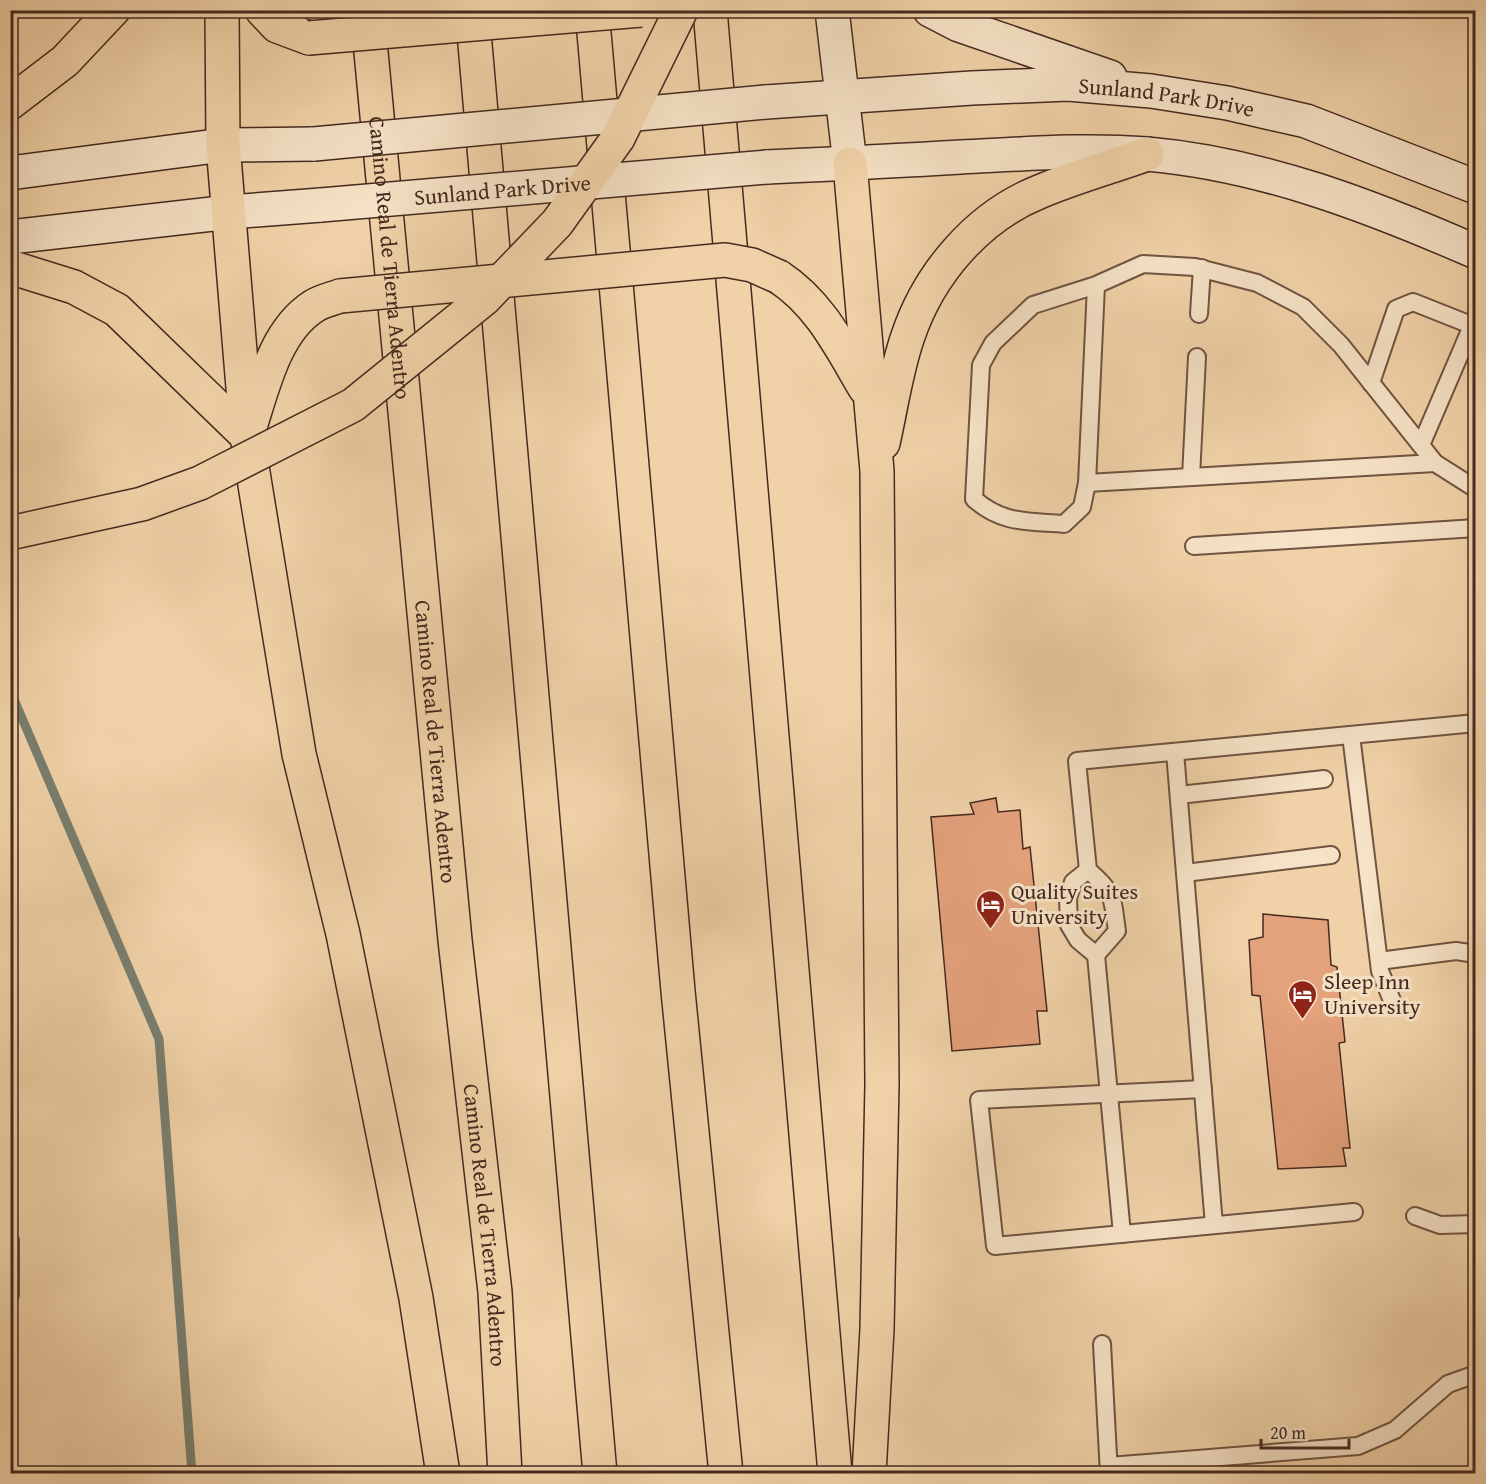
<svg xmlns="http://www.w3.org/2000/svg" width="1486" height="1484" viewBox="0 0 1486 1484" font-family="'Gentium Book Plus',serif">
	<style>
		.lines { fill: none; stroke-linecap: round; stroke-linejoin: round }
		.stream { stroke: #797f70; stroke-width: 9 }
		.building { fill: #e3a17c; stroke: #452a20; stroke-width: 1.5 }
		.lane-casing { stroke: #705442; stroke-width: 20 }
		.secondary-casing { stroke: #452a20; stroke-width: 36 }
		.highway-casing { stroke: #452a20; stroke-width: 36 }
		.lane { stroke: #f6e2c6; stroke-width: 16 }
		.secondary { stroke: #f6e2c6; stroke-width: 33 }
		.highway { stroke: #f1d2a8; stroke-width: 33 }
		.secondary-bridge-casing { stroke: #452a20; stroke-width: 36; stroke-linecap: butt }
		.highway-bridge-casing { stroke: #452a20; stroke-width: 36; stroke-linecap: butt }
		.secondary-bridge { stroke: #f6e2c6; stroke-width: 33 }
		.highway-bridge { stroke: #f1d2a8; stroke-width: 33 }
		.labels { text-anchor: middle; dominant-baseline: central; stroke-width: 6; stroke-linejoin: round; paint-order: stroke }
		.street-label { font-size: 22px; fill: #452a20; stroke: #f6e2c6 }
		.poi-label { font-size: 22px; fill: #452a20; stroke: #f6e2c6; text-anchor: start }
	</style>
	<rect width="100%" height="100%" fill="#f1d2a8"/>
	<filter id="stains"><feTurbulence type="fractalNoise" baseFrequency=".00333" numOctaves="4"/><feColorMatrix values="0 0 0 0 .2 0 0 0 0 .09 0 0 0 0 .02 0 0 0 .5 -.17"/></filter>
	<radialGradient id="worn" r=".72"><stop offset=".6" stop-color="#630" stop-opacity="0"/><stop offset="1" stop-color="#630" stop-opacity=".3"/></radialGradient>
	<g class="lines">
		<path class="stream" d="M10,690L159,1039L192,1474"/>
	</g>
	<g class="building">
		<path d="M996,798L998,812L1020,810L1023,849L1030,847L1047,1011H1037L1040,1044L952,1051L931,817L974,814L970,803Z"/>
		<path d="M1263,914L1328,920L1331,965L1337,967L1345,1042L1339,1043L1350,1148H1343L1346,1166L1278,1169L1260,996L1252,995L1249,940L1263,937Z"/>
	</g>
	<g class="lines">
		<defs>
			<g id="lane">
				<path d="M1096,285L1087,483L1082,507L1064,524C1028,521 1002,524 974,499L981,365L993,343L1033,305L1096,285L1143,264L1195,267L1257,283L1303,307L1341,345L1435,463L1476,489"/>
				<path d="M1199,314L1202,268"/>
				<path d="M1371,383L1396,309L1413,302L1476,327"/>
				<path d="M1421,445L1472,326"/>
				<path d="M1191,477L1197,357"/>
				<path d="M1087,483L1435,463"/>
				<path d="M1194,546L1476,528"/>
				<path d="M1351,735L1380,971L1393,1003"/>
				<path d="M1175,752L1214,1225"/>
				<path d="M1179,795L1324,779"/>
				<path d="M1088,870L1077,761L1476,723"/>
				<path d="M1088,870C1115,893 1112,897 1117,931L1096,955L1078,940L1069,925L1068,898L1073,882Z"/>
				<path d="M1185,873L1331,855"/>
				<path d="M1096,955L1122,1234"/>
				<path d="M1379,961L1456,951L1476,954"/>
				<path d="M1203,1089L979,1100L995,1246L1354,1212"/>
				<path d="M1415,1216L1440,1225L1476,1224"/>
				<path d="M10,1240V1295"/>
				<path d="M1102,1344L1109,1474"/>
				<path d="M1109,1466L1358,1446L1395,1430L1448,1384L1476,1374"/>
			</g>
			<g id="secondary">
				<path d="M832,10L850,164"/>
				<path d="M930,10L959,25L1110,77"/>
				<path id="s1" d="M766,102L972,88L1068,84L1151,91L1227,103L1306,121L1476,187"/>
				<path d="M767,167C832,164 896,161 961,157C1023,154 1085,149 1147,154C1262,164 1371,206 1476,252"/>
				<path d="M10,173L223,145L314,144"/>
				<path d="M10,237L230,212L321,205"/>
			</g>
			<g id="highway">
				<path d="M222,10L223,145L247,436L299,754L343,934L416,1298L443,1474"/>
				<path d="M262,10L277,26L309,38"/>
				<path id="s2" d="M367,10L455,940L495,1292L505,1474"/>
				<path d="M472,10L600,1474"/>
				<path d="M592,10L678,991L726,1474"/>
				<path d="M710,10L835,1474"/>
				<path d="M10,103L65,61L113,10"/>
				<path d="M850,164L877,471L882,1084L877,1329L869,1474"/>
				<path d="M10,267L74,287L117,310L247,436C262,392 273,332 314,306C322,301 332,299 340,296"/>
				<path d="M779,277C820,304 840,346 865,388"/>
				<path d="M883,443C891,408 896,370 908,336C929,274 977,217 1039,192C1074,177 1111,167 1147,154"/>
			</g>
		</defs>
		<use href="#lane" class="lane-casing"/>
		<use href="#secondary" class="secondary-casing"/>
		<use href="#highway" class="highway-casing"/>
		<use href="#lane" class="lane"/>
		<use href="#secondary" class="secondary"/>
		<use href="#highway" class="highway"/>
		<defs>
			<g id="secondary-bridge">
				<path d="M314,144L766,102"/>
				<path id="s3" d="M321,205L767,167"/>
			</g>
			<g id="highway-bridge">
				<path d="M309,38L641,10"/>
				<path d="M340,296L725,260L752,265L779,277"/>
				<path d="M10,533L142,504L200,483L353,405L484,299L557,223L618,138L681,10"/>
			</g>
		</defs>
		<use href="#secondary-bridge" class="secondary-bridge-casing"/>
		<use href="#highway-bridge" class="highway-bridge-casing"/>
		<use href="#secondary-bridge" class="secondary-bridge"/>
		<use href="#highway-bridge" class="highway-bridge"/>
	</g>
	<defs>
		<symbol id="hotel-pin" viewBox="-11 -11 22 30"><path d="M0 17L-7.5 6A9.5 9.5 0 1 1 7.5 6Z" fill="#8f2418" stroke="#f6e2c6"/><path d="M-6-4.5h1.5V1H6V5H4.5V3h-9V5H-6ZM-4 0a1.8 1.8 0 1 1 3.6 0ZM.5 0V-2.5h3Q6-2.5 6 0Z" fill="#fff"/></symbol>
	</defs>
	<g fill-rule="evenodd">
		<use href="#hotel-pin" x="974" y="888" width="33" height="45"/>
		<use href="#hotel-pin" x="1286" y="978" width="33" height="45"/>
	</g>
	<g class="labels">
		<g class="street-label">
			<text stroke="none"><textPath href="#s1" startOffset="402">Sunland Park Drive</textPath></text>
			<text stroke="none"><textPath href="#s3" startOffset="182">Sunland Park Drive</textPath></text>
			<text stroke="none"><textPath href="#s2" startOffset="249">Camino Real de Tierra Adentro</textPath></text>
			<text stroke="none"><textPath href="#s2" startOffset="735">Camino Real de Tierra Adentro</textPath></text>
			<text stroke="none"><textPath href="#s2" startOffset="1221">Camino Real de Tierra Adentro</textPath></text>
		</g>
		<g class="poi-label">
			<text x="1011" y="891">Quality Suites<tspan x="1011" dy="25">University</tspan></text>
			<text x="1324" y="981">Sleep Inn<tspan x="1324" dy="25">University</tspan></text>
		</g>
	</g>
	<rect width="1486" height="1484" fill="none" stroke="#f1d2a8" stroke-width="36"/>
	<rect x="12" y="12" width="1462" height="1460" fill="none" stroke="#452a20" stroke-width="3"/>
	<rect x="18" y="18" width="1450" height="1448" fill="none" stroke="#452a20" stroke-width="1.5"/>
	<path d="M1261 1439v9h88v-9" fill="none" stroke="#452a20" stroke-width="3"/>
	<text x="1270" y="1439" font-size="18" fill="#452a20" stroke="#f6e2c6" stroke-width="4.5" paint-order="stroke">20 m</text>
	<rect width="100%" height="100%" filter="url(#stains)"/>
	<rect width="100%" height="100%" fill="url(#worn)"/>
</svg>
